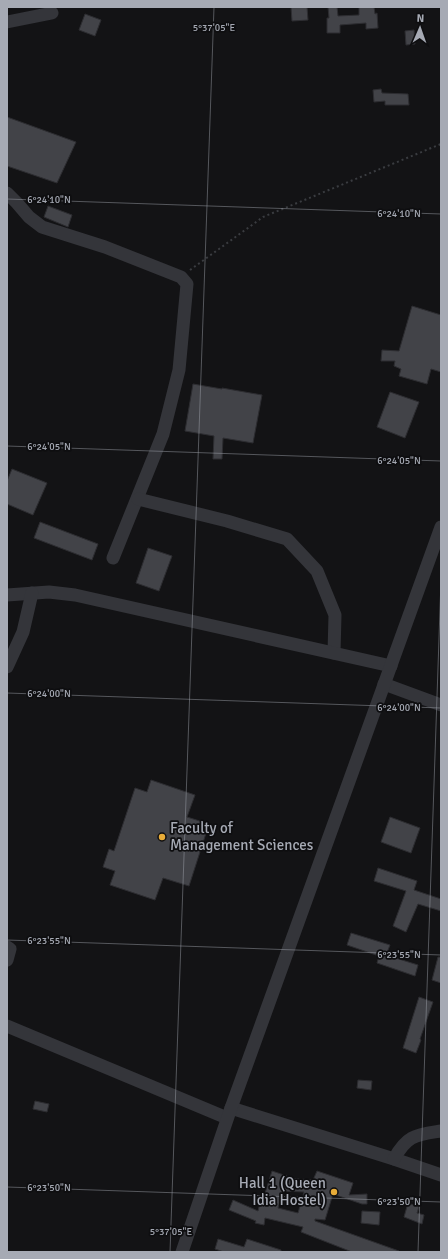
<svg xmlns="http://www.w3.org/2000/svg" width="448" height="1259" viewBox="0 0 448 1259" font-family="Signika,sans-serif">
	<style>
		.building { fill: #424348; stroke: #2d2d31; fill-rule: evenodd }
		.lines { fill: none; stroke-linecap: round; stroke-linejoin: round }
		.path { stroke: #3a3c40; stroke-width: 2; stroke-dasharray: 2 3; stroke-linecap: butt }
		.minor { stroke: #34353a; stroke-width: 13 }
		.ticks { fill: none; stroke: #a6aab4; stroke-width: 1; stroke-opacity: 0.45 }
		.poi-dot { fill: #e8ac38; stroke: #0e0e10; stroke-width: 1.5 }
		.labels { text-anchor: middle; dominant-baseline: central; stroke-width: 3.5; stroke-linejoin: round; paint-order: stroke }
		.poi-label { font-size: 15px; fill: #a6aab4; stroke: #0e0e10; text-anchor: start }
		.ticks-label { font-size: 10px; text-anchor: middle; fill: #a6aab4; stroke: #0e0e10; stroke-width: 3.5; stroke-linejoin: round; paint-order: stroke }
	</style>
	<rect width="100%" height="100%" fill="#131315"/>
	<g class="building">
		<path d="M291,7H307L308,20L292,21Z"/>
		<path d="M328,7H337L338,16L359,15V7H374L375,14L377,13L378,28L366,29V23L340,25V33H327V18H329Z"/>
		<path d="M85,14L101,20L95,36L79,30Z"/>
		<path d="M414,30L415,44L406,45L405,31Z"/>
		<path d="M381,89L382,93L408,94L409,105H385V101L374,102L373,90Z"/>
		<path d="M7,117L76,142L57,183L7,166Z"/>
		<path d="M48,206L72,215L68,227L44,217Z"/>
		<path d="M412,306L441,315V372L431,369L427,384L399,376L401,369L394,366L395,361H381L382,350L399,351Z"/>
		<path d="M193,384L222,389V388L262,395L253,443L223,438L222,459H213L214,436L185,431Z"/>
		<path d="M390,392L419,402L405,438L377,427Z"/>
		<path d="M12,469L47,483L33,515L7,504V481Z"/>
		<path d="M40,522L98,544L92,560L34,538Z"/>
		<path d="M148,548L172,556L159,591L136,583Z"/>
		<path d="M151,780L195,795L187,817L209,824L189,886L163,878L155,900L110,885L115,871L103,867L109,849L114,851L135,788L147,792Z"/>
		<path d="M390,817L420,828L411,853L381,842Z"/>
		<path d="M378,868L417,881L414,890L441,899V911L418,904L406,932L393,926L406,891L374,881Z"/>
		<path d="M351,933L390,945L386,955L418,965L415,976L377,963L379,956L347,945Z"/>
		<path d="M438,957H441V983L432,980Z"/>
		<path d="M419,997L433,1002L420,1039L421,1040L416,1053L403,1048Z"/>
		<path d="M358,1080L372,1081L371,1090L357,1088Z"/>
		<path d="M35,1101L49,1104L47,1112L33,1109Z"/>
		<path d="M272,1171L287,1176L286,1178L313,1180L317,1171L353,1183L349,1195L367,1194V1204H362L333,1194L325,1220L315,1219V1221L399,1251V1252H352L301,1232L303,1227L265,1218L264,1225L255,1223L256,1221L229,1210L233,1200L258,1211L260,1203H262ZM283,1191L304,1192L298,1213L278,1208Z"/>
		<path d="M408,1203L419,1207L417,1213L424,1215L422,1224L404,1217Z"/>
		<path d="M362,1211L380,1212L379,1225L361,1223Z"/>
		<path d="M218,1239L244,1247L247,1239L281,1250V1252H224L215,1249Z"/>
	</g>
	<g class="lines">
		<path class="path" d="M190,270L263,217L441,144"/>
		<g class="minor">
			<path d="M7,22L52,13"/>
			<path d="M7,193L17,203L29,217L42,227L105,247L181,277L187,284L179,370L163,434L113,558"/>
			<path d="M138,499L227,521L287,539L317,571L335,615L334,653"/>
			<path d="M7,595L49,592L75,595L391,666"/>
			<path d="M7,667L23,632L32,593"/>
			<path d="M384,684L441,705"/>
			<path d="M7,947L10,949L7,960"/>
			<path d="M7,1026L227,1118"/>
			<path d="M231,1108L394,1159L441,1175"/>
			<path d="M394,1159C407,1135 416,1135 441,1131"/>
			<path d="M182,1252L231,1108L441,527"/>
		</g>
	</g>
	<path class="ticks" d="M7,199L441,214M7,446L441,461M7,693L441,708M7,940L441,955M7,1187L441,1202M170,1252L214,7M418,1252L441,580"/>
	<g class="poi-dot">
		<circle cx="162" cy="837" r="4"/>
		<circle cx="334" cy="1192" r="4"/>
	</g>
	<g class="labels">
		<g class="poi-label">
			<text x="170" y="828">Faculty of<tspan x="170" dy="17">Management Sciences</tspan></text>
			<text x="326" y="1183" text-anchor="end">Hall 1 (Queen<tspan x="326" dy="17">Idia Hostel)</tspan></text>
		</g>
	</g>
	<g class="ticks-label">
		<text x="214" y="31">5°37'05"E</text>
		<text x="49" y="203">6°24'10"N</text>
		<text x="399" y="217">6°24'10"N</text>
		<text x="49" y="450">6°24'05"N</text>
		<text x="399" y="464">6°24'05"N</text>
		<text x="49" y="697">6°24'00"N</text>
		<text x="399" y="711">6°24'00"N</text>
		<text x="49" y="944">6°23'55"N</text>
		<text x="399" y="958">6°23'55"N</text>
		<text x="49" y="1191">6°23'50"N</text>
		<text x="399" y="1205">6°23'50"N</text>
		<text x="171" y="1235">5°37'05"E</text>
	</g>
	<rect width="448" height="1259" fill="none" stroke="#a6aab4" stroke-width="16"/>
	<g transform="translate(420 28) rotate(2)" stroke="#0e0e10" stroke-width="3" paint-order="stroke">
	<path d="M0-3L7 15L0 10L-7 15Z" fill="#a6aab4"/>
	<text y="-6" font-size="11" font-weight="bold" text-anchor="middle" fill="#a6aab4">N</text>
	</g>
</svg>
